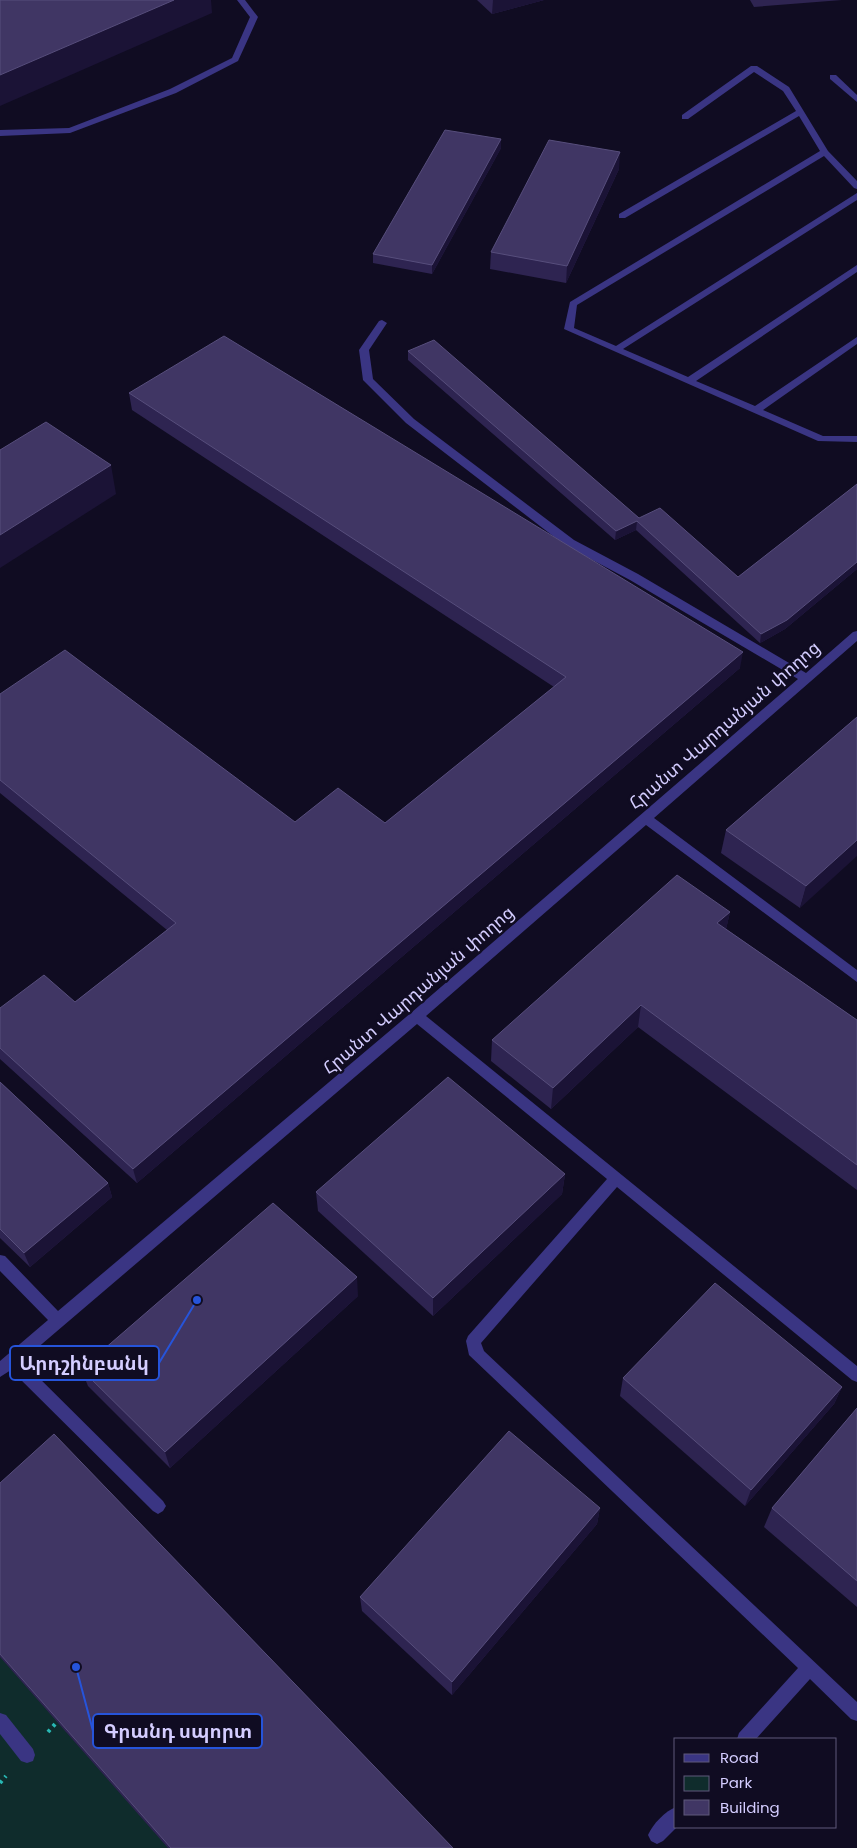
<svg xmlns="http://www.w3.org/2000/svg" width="857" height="1848" viewBox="0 0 857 1848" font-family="Poppins,'Noto Sans Armenian',sans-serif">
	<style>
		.green { fill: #0f2c2c }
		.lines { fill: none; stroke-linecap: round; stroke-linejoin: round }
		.path { stroke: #28b8b4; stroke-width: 4; stroke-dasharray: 3 4.5; stroke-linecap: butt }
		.minor { fill: #3a3583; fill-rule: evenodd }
		.wall { fill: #2e2451 }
		.shaded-wall { fill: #1b1336 }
		.building { fill: #403664; stroke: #574e7c }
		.labels { text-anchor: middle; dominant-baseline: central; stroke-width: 5; stroke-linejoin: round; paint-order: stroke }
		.street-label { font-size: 18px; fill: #d4cdff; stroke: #100c22 }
		.leader { fill: none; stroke: #2654da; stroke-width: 2 }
		.callout-dot { fill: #2654da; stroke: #100c22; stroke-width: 2 }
		.callout { fill: #100c22; stroke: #2654da; stroke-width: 2 }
		.callout-label { font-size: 19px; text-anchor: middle; font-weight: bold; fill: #d4cdff }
	</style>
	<rect width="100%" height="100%" fill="#100c22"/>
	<path class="green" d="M0,1485L306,1848H0Z"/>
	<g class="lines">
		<g class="path">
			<path d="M48,1732L57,1722"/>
			<path d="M0,1783L6,1776"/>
		</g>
		<g class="minor">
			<path d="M237,0H245L258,17L238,61L176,93L70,133L0,136V130L69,128L170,89L232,58L250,17Z"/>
			<path d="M751,66H757L789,87L828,151L857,181V189L854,188L824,156L577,305L574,328L616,346L857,193V200L623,349L688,377L857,265V272L696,381L755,406L857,337V344L763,410L823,436H857V442L818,441L564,329L570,302L820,151L799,116L625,218H619V214L796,111L783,91L754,72L688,119H682V115Z"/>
			<path d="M830,75H836L857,95V102L830,79Z"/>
			<path d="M382,320L387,323L369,350L373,379L414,419L574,540L638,574L806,673L853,632L857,631V641L654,818L857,970V982L646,825L426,1016L857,1366V1382L852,1380L617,1187L481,1343L484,1351L857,1702V1721L851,1719L810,1679L756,1739H737L739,1733L798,1668L469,1355L466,1341L468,1336L607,1179L417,1024L22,1361L163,1501L166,1506L163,1511L158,1514L153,1511L11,1370L0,1377V1361L48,1320L0,1271V1255L5,1256L58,1311L412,1012L798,679L630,580L566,546L406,423L363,380L359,350L379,321Z"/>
			<path d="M0,1713L6,1715L33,1749L35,1755L33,1761L27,1763L21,1761L0,1734Z"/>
			<path d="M676,1807L677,1827L663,1841L657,1844L651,1841L648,1835C653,1824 665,1811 676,1807Z"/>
		</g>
	</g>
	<g class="wall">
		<path d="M477,0H544L492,14Z"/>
		<path d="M750,0H842L754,7Z"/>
		<path d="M501,139V148L432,274L373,263V254Z"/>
		<path d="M619,169L566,283L490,269L491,252Z"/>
		<path d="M408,351L639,518L738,577L857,484V569L785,629L760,643L636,530L615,540L408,360Z"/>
		<path d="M129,393L740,668L137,1183L0,1059V1008L75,1002L167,930L0,793V694L295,822L385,823L554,687L132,410Z"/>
		<path d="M857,717L800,908L721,853L726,830Z"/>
		<path d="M730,912L726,929L857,1020V1190L638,1027L551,1109L491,1061L492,1040Z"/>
		<path d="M0,1082L108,1183L112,1197L30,1267L0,1238Z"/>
		<path d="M565,1174L562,1194L433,1316L318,1211L316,1192Z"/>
		<path d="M358,1296L170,1468L88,1386L81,1369Z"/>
		<path d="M623,1378L842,1387L834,1404L745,1506L620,1396Z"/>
		<path d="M857,1408V1607L764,1527L772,1508Z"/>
		<path d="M0,1483L453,1848H168L0,1657Z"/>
		<path d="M600,1508L597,1524L452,1695L362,1611L360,1597Z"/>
	</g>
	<g class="shaded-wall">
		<path d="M174,0H211L212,13L0,106V75Z"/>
		<path d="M493,0H544L492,14Z"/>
		<path d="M501,139V148L432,274V265Z"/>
		<path d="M620,152L619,169L566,283L567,266Z"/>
		<path d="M111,465L116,494L0,568V535Z"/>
		<path d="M637,521L636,530L615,540L616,531Z"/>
		<path d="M857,562V569L785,629L760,643L761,634Z"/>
		<path d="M743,652L740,668L137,1183L133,1169Z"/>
		<path d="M857,840V856L800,908L806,886Z"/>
		<path d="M730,912L725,934L717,923Z"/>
		<path d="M641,1005L638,1027L551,1109L553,1088Z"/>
		<path d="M565,1174L562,1194L433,1316V1298Z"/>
		<path d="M108,1183L112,1197L30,1267L24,1253Z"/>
		<path d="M357,1277L358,1296L170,1468L165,1452Z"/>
		<path d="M842,1387L834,1404L745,1506L751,1490Z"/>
		<path d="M600,1508L597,1524L452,1695V1682Z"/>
	</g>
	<g class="building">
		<path d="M0,0H174L0,75Z"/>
		<path d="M445,130L501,139L432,265L373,254Z"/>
		<path d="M549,140L620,152L567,266L491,252Z"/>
		<path d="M224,336L743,652L133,1169L0,1048V1008L44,975L75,1002L176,923L0,780V694L65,650L295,822L338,788L385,823L566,677L129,393Z"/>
		<path d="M434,340L639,518L660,508L738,577L857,484V562L787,620L761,634L637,521L616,531L408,351Z"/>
		<path d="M46,422L111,465L0,535V450Z"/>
		<path d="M857,717V840L806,886L726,830Z"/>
		<path d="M677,875L730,912L717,923L857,1020V1165L641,1005L553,1088L492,1040Z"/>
		<path d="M448,1077L565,1174L433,1298L316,1192Z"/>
		<path d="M0,1082L108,1183L24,1253L0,1229Z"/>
		<path d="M273,1203L357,1277L165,1452L81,1369Z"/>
		<path d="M715,1283L842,1387L751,1490L623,1378Z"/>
		<path d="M857,1408V1581L772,1508Z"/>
		<path d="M509,1431L600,1508L452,1682L360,1597Z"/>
		<path d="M54,1434L453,1848H171L0,1654V1483Z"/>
	</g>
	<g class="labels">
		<g class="street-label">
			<text transform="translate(724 725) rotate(-41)">Հրանտ Վարդանյան փողոց</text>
			<text transform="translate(418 990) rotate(-41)">Հրանտ Վարդանյան փողոց</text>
		</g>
	</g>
	<path class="leader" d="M197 1300L159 1363M76 1667L93 1731"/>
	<g class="callout-dot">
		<circle cx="197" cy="1300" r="5"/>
		<circle cx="76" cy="1667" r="5"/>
	</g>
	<g class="callout">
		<rect x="10" y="1346" width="149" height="34" rx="5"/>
		<rect x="93" y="1714" width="169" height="34" rx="5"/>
	</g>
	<g class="callout-label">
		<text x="84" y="1370">Արդշինբանկ</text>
		<text x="178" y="1738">Գրանդ սպորտ</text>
	</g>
	<rect x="674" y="1738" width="162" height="90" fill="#100c22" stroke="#5e597a"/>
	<rect x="684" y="1754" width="25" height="8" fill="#3a3583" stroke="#5e597a"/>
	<text x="720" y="1763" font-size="15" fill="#d4cdff">Road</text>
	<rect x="684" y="1776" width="25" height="15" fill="#0f2c2c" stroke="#5e597a"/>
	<text x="720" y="1788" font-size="15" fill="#d4cdff">Park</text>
	<rect x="684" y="1800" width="25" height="15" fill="#403664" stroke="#5e597a"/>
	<text x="720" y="1813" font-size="15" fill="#d4cdff">Building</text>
</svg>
